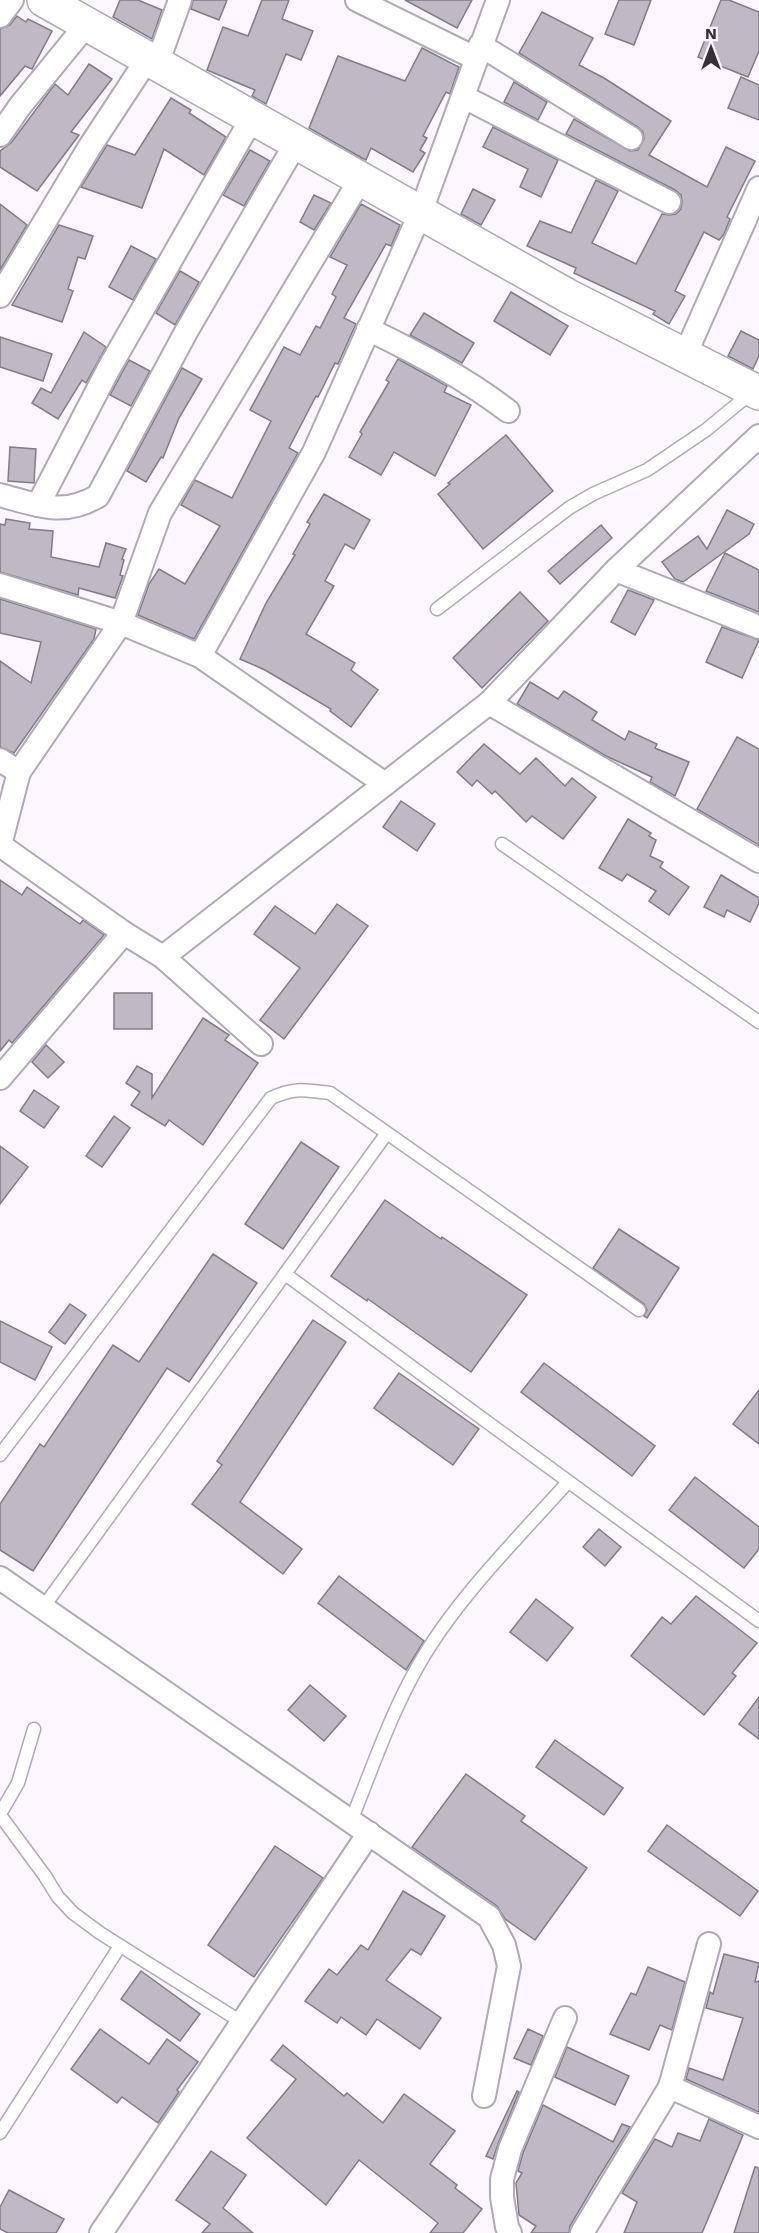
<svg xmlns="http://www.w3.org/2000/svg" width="759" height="2233" viewBox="0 0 759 2233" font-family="'Work Sans',sans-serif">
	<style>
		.building { fill: #c0b8c4; stroke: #837b87; stroke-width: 1.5 }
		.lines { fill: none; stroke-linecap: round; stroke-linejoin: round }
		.lane-casing { stroke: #b1a9b6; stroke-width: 15 }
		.street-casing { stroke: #b1a9b6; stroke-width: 26 }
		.secondary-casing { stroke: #b1a9b6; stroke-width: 36 }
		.lane { stroke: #fff; stroke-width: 12 }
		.street { stroke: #fff; stroke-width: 22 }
		.secondary { stroke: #fff; stroke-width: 33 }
	</style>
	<rect width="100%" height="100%" fill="#fcf6fe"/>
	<g class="building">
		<path d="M120,0H138L162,10L152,39L113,17Z"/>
		<path d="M193,0H227L219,20L191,9Z"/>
		<path d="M262,0H289L282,19L313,31L301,60L286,54L266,104L252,96L255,90L207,70L223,27L248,36Z"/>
		<path d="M405,0H472L457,28Z"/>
		<path d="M619,0H651L634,45L605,34Z"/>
		<path d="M721,0H729L759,12V51L748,77L698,57Z"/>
		<path d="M542,12L593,38L579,65L604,78L671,121L649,155L707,187L726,147L755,161L727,217L730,219L724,234L719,240L704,232L675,291L685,296L669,324L653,314L655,311L574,273L576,268L527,246L540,221L571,233L596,180L618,191L592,243L636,264L662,214L669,215L676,214L681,209L682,202L681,195L675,190L566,134L574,119L630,151L638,150L644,139L643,132L638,127L519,53Z"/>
		<path d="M17,16L26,22L28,19L52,31L32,69L25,66L0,96V29L10,25Z"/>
		<path d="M422,48L459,67L450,94L446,92L423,136L427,138L420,150L425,153L413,172L371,148L366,160L362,158L309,128L338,56L405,81Z"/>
		<path d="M89,64L112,79L71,132L79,135L37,191L0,167V151L11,143L55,84L68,95Z"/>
		<path d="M741,77L759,85V120L728,108Z"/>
		<path d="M514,82L547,102L538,120L504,102Z"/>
		<path d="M171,98L191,110L189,113L226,137L204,175L164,149L142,208L81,187L107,145L135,155Z"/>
		<path d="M493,127L558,160L541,197L520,187L528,169L483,147Z"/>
		<path d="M250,150L270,161L244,206L223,195Z"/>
		<path d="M473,189L495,200L481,225L461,214Z"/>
		<path d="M314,195L331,203L314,230L300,222Z"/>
		<path d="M0,204L27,225L0,270Z"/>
		<path d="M361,204L400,225L391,246L386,244L344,318L356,324L355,326L338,364L335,363L318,397L316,396L289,448L298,453L194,639L138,615L149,584L159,569L185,584L220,526L181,505L195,480L232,498L271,421L250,410L284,347L300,355L316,326L320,328L336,297L332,294L347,265L330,257Z"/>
		<path d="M59,225L93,236L85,259L78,257L68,289L73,291L62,322L12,305Z"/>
		<path d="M131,246L156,259L133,300L109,287Z"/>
		<path d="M180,271L199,282L175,325L156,313Z"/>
		<path d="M511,292L568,326L550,355L494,321Z"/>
		<path d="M424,313L474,343L462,363L410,335Z"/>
		<path d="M741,331L759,340V356L753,369L728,356Z"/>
		<path d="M84,332L106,347L86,383L82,380L58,419L32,403L41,388L51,393Z"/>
		<path d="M0,337L52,354L43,381L0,367Z"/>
		<path d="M398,359L447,386L444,392L471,405L435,476L394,452L381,475L349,457L362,434L360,432L389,382L386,380Z"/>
		<path d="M129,360L150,371L131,406L110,395Z"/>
		<path d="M182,368L202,379L179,418L163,458L161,457L146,482L127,471Z"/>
		<path d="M506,435L553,491L483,549L438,494L450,484L448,483Z"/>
		<path d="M10,447L36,449L34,483L8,481Z"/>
		<path d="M324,494L370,520L354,549L345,544L325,581L334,586L306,634L355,663L351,670L378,690L351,727L330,711L331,709L265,670L240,659L266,603L295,555L293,554L310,524L307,522Z"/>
		<path d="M727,510L754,524L749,534L683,582L675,579L662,562L698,536L707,549Z"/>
		<path d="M6,519L30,523L29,529L53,531L51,557L99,567L106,543L126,549L122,559L124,560L120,575L123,576L115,598L79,588L78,595L0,572V524L5,525Z"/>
		<path d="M601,525L612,538L560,584L548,571Z"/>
		<path d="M725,553L759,570V612L706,591Z"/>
		<path d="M628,590L654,600L635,635L611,622Z"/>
		<path d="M520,592L548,621L482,688L453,658Z"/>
		<path d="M0,599L96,629L94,639L14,753L0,747V661L31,683L41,642L0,633Z"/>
		<path d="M722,627L759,640L742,678L706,662Z"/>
		<path d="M530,682L558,699L564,691L597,712L592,720L625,740L629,731L657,744L655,748L689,762L675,796L650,782L652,777L606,756L517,704Z"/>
		<path d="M737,737L759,749V845L697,809Z"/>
		<path d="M484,744L520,774L536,758L565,786L572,778L596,797L563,839L532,816L526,822L495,791L492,794L477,780L472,786L457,772Z"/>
		<path d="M401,801L435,824L417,851L383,827Z"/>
		<path d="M628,819L651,833L649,836L656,840L650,856L663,862L660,867L689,887L669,915L649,901L656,891L627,874L622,881L599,868Z"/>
		<path d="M721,875L759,898V903L750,922L727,910L724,917L704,907Z"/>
		<path d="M0,880L22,895L27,887L80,924L83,920L104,935L12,1043L9,1040L0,1051Z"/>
		<path d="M337,904L368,926L284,1039L260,1020L300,968L254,934L275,906L315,934Z"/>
		<rect x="114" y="993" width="38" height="36"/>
		<path d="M203,1018L229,1035L225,1040L258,1063L203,1145L169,1120L165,1126L131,1105L140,1092L126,1083L137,1066L152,1074V1098Z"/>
		<path d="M46,1045L64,1062L48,1078L32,1062Z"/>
		<path d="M34,1090L59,1107L44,1128L20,1111Z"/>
		<path d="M114,1116L130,1128L102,1167L86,1156Z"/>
		<path d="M301,1142L339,1167L283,1249L245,1224Z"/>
		<path d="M0,1146L28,1167L0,1204Z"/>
		<path d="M385,1200L441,1239L442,1237L527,1295L471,1372L368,1299L367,1301L331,1276Z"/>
		<path d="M619,1229L679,1268L647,1318L644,1316L647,1310L644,1304L593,1268Z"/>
		<path d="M213,1254L257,1283L189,1382L167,1368L33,1571L0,1550V1504L40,1444L44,1447L113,1345L139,1362Z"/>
		<path d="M70,1304L86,1315L65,1344L49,1332Z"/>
		<path d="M313,1320L346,1342L240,1502L302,1549L283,1574L192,1504L222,1465L217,1461Z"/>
		<path d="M0,1321L52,1347L35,1380L0,1362Z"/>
		<path d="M544,1363L655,1446L632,1476L521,1392Z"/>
		<path d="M399,1373L479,1429L453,1465L374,1408Z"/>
		<path d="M759,1390V1444L733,1424Z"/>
		<path d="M695,1477L759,1527V1549L744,1568L669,1510Z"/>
		<path d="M599,1529L621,1547L605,1566L583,1547Z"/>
		<path d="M339,1576L424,1641L406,1670L318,1603Z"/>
		<path d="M696,1596L757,1643L732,1673L736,1676L704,1715L631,1656L662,1617L671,1624Z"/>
		<path d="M536,1599L573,1628L547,1661L510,1632Z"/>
		<path d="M310,1685L346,1716L324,1741L288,1710Z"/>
		<path d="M759,1697V1739L739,1724Z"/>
		<path d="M555,1740L623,1788L604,1815L536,1767Z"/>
		<path d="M466,1774L525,1816L521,1821L587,1868L535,1940L505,1919L497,1906L412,1847Z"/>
		<path d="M667,1825L758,1891L740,1916L648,1851Z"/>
		<path d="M275,1846L323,1878L254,1977L208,1945Z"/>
		<path d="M403,1891L445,1916L421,1955L411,1949L386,1980L441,2018L420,2049L377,2019L366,2035L341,2017L337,2023L305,2001L329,1969L337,1975L361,1945L368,1950Z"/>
		<path d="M724,1954L759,1963L755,1982L759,1981V2112L686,2079L689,2068L723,2080L743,2018L706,2008L710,1992L713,1994Z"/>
		<path d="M648,1967L685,1982L672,2030L660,2025L649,2050L610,2034L631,1993L636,1995Z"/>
		<path d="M141,1971L200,2014L180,2041L121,1999Z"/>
		<path d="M100,2029L149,2064L167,2039L198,2062L177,2090L179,2092L158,2123L122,2097L117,2103L71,2069Z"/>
		<path d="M528,2029L543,2036L531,2065L514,2058Z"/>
		<path d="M283,2045L344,2096L347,2093L383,2123L404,2094L455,2131L430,2164L457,2185L455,2188L482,2209L463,2233H430L438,2223L359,2160L326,2205L247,2138L296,2079L271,2060Z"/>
		<path d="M567,2047L629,2076L615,2105L555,2077Z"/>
		<path d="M517,2091L519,2092L498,2144L493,2159L486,2156Z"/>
		<path d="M543,2105L613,2142L622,2124L630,2127L597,2180L570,2226L569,2233H531L536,2226L519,2215L516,2183L522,2173L518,2171L523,2153Z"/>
		<path d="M709,2119L743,2135L702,2233H624L637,2202L622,2193L655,2139L672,2147L678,2133L700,2141Z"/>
		<path d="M211,2151L246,2175L223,2208L253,2233H202L210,2224L176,2200Z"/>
		<path d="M755,2167L759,2168V2233H734Z"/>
		<path d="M9,2190L64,2219L56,2233H8L0,2229V2207Z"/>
	</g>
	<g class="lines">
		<defs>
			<g id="lane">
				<path d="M437,609L569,508L593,494L647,470L706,430L751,393"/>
				<path d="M502,844L759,1022"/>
				<path d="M285,1274L759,1621"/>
				<path d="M0,1455L271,1098C295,1087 304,1090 330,1093L639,1310"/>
				<path d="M42,1609L387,1133"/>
				<path d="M0,1814L18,1783L34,1729"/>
				<path d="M0,1815L45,1876L58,1897L73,1913L100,1933L243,2023"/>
				<path d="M351,1821C372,1769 390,1715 418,1666C455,1600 517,1539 568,1482"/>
				<path d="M0,2133L120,1946"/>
			</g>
			<g id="street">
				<path d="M357,0L475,58"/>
				<path d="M0,16L12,0"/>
				<path d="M480,45L631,138"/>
				<path d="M157,64L180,0"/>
				<path d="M464,97L669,202"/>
				<path d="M0,135L20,106L87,24"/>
				<path d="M0,296L89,148L148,58"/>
				<path d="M368,329C417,353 465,378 508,411"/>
				<path d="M685,355L759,188"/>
				<path d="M0,495C37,505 63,517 98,496L186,332L296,143"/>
				<path d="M38,505L108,370L252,118"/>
				<path d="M616,570L759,627"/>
				<path d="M0,585L121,623L160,513L360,180"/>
				<path d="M200,656L314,452L420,214L498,0"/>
				<path d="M489,703L759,861"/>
				<path d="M0,760L19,772"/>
				<path d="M0,845L19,772L121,623L200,656L385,784"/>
				<path d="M0,845L124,933L163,957L261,1044"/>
				<path d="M163,957L489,703L616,570L759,436"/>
				<path d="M0,1078L124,933"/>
				<path d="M0,1578L489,1917L504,1945L509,1966L484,2096"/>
				<path d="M670,2087L709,1944"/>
				<path d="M101,2233L369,1833"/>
				<path d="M510,2233L507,2227L502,2197V2179L510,2149L565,2018"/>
				<path d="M582,2233L670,2087L759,2127"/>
			</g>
			<path id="secondary" d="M44,0L568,296L759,393"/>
		</defs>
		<use href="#lane" class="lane-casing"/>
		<use href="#street" class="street-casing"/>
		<use href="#secondary" class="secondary-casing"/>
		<use href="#lane" class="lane"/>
		<use href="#street" class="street"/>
		<use href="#secondary" class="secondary"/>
	</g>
	<g transform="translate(711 48)" stroke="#fcf6fe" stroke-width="4.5" paint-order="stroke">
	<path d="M0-4.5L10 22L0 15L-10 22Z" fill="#353237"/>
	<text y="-9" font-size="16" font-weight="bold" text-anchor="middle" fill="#353237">N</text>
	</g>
</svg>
